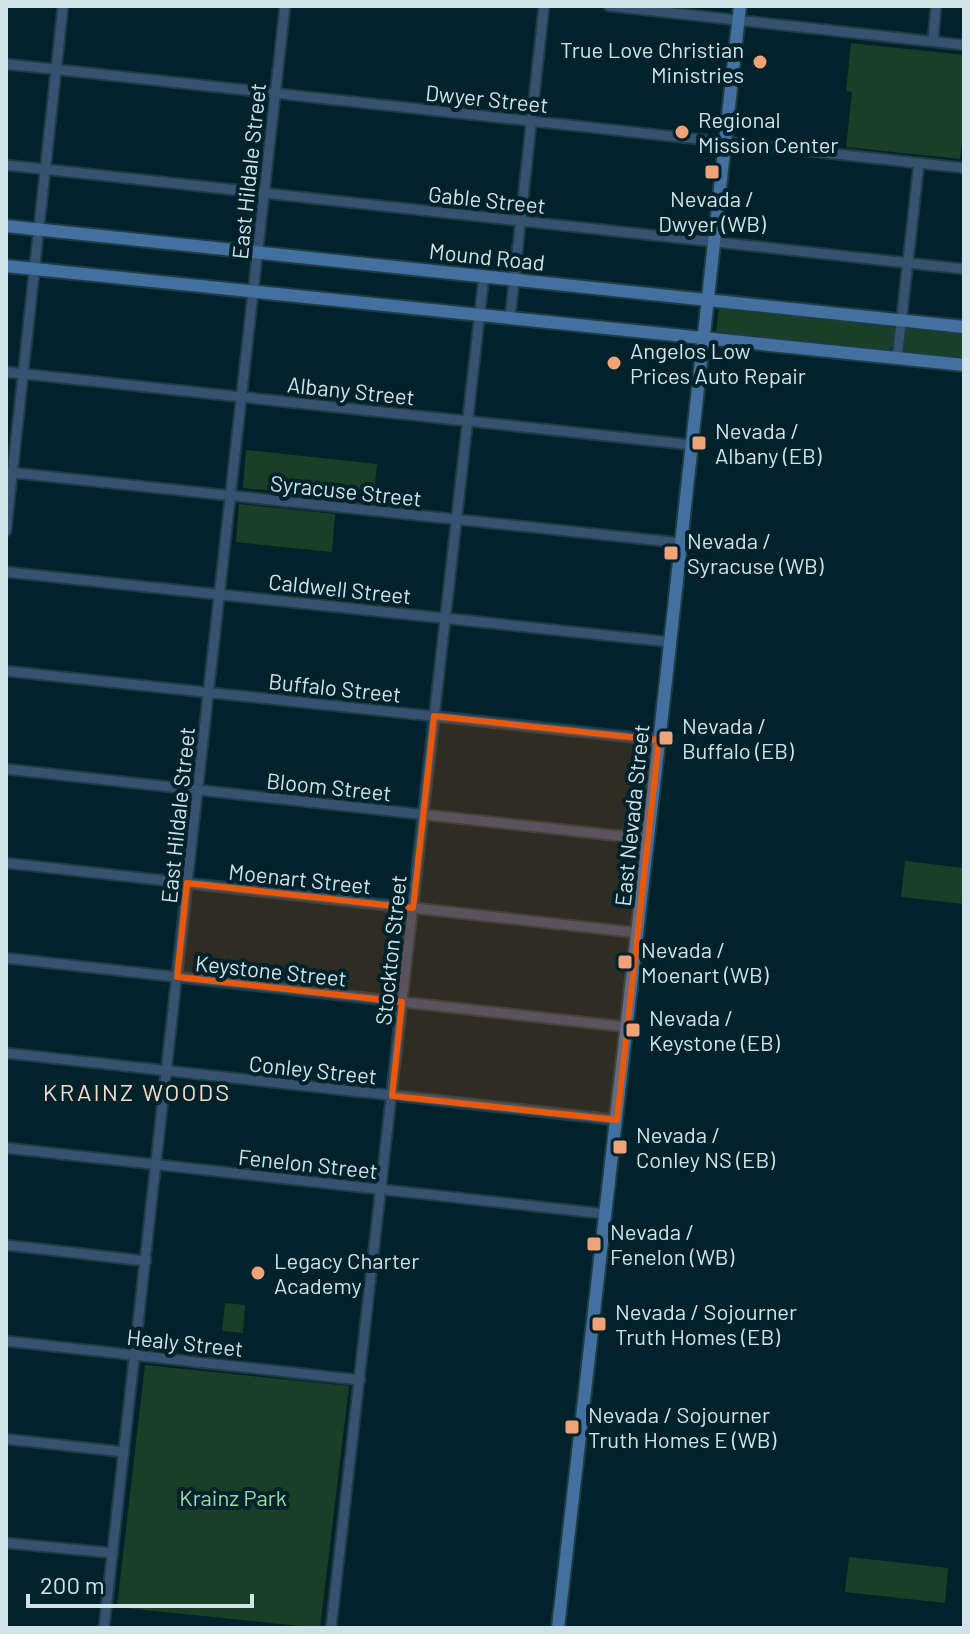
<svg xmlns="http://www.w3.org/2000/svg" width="970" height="1634" viewBox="0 0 970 1634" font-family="Barlow,sans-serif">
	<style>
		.green { fill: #194026 }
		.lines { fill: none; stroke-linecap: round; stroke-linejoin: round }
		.street-casing { stroke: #1d3d46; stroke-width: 13 }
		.secondary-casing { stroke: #1d3d46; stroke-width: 16 }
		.street { stroke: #375271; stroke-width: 9 }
		.secondary { stroke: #4470a0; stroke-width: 12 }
		.marked { fill: #e8590c; fill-opacity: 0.2; stroke: #e8590c; stroke-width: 6; stroke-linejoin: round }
		.poi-dot { fill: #efa376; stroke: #00222b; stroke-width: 3 }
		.labels { text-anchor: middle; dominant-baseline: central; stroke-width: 8; stroke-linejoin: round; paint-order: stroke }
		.poi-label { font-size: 22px; fill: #d0e3e9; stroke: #00222b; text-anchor: start }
		.street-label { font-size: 22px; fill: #d0e3e9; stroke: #00222b }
		.park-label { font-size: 22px; fill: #96dea8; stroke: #00222b }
		.neighbourhood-label { font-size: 24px; letter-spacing: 2px; fill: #f8daca; stroke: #00222b }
	</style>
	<rect width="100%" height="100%" fill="#00222b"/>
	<g class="green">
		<path d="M851,43L964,55V124L960,159L846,147L852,92L846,91Z"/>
		<path d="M719,307L893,325L895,328L893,347L887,350L716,332Z"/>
		<path d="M909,326L964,331V358L907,352L903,348L905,330Z"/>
		<path d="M246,450L377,464L373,501L243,488Z"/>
		<path d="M239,504L335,514L332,552L236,542Z"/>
		<path d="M905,861L964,868V904L901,897Z"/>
		<path d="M225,1303L245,1305L243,1333L222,1331Z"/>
		<path d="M145,1365L349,1386L320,1628L117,1607Z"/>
		<path d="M849,1557L948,1568L945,1603L845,1592Z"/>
	</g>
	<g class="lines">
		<defs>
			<g id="street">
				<path d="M609,6L964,45"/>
				<path d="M933,41L936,6"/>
				<path d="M6,64L964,168"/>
				<path d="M6,165L964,269"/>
				<path d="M510,318L544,6"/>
				<path d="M897,359L919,163"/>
				<path d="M6,372L693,445"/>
				<path d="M6,472L682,543"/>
				<path d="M6,531L63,6"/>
				<path d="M6,572L670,642"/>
				<path d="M6,671L659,740"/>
				<path d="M6,769L648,839"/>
				<path d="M6,863L631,932L637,936"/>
				<path d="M6,958L627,1027"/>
				<path d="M6,1053L617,1120"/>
				<path d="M6,1148L606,1214"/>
				<path d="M6,1245L146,1261"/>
				<path d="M6,1341L360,1380"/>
				<path d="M6,1439L124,1452"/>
				<path d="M6,1543L113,1553"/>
				<path d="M104,1628L285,6"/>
				<path d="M331,1628L484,276"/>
			</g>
			<g id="secondary">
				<path d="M6,226L964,327"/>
				<path d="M6,266L964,365"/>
				<path d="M558,1628L665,689L740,6"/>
			</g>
		</defs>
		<use href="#street" class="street-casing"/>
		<use href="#secondary" class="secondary-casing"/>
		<use href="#street" class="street"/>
		<use href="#secondary" class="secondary"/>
	</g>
	<path class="marked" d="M434,716L659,740L617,1120L392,1096L402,1002L177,977L187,883L413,908Z"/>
	<g class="poi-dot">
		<circle cx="760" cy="62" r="8"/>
		<circle cx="682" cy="132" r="8"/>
		<rect x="704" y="164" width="16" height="16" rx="4"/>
		<circle cx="614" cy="363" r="8"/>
		<rect x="691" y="435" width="16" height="16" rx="4"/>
		<rect x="663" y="545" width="16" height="16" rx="4"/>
		<rect x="658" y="730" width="16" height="16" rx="4"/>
		<rect x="617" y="954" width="16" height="16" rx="4"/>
		<rect x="625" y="1022" width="16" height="16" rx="4"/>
		<rect x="612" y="1139" width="16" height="16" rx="4"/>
		<rect x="586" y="1236" width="16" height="16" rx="4"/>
		<circle cx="258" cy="1273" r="8"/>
		<rect x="591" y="1316" width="16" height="16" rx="4"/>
		<rect x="564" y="1419" width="16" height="16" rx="4"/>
	</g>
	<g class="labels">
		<g class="poi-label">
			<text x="744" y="49" text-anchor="end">True Love Christian<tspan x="744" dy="25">Ministries</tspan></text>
			<text x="698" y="119">Regional<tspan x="698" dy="25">Mission Center</tspan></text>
			<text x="712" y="198" text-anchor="middle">Nevada /<tspan x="712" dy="25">Dwyer (WB)</tspan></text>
			<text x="630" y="350">Angelos Low<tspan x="630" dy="25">Prices Auto Repair</tspan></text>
			<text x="715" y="430">Nevada /<tspan x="715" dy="25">Albany (EB)</tspan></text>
			<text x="687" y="540">Nevada /<tspan x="687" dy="25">Syracuse (WB)</tspan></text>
			<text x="682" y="725">Nevada /<tspan x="682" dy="25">Buffalo (EB)</tspan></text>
			<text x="641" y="949">Nevada /<tspan x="641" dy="25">Moenart (WB)</tspan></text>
			<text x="649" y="1017">Nevada /<tspan x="649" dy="25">Keystone (EB)</tspan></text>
			<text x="636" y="1134">Nevada /<tspan x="636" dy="25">Conley NS (EB)</tspan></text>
			<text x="610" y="1231">Nevada /<tspan x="610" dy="25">Fenelon (WB)</tspan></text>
			<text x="274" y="1260">Legacy Charter<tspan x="274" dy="25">Academy</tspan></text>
			<text x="615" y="1311">Nevada / Sojourner<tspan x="615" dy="25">Truth Homes (EB)</tspan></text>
			<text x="588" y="1414">Nevada / Sojourner<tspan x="588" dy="25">Truth Homes E (WB)</tspan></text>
		</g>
		<g class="street-label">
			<text transform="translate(487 98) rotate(6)">Dwyer Street</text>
			<text transform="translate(248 171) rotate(-84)">East Hildale Street</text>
			<text transform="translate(487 199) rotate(6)">Gable Street</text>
			<text transform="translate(487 256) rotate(6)">Mound Road</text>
			<text transform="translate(351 390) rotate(6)">Albany Street</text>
			<text transform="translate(346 490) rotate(6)">Syracuse Street</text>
			<text transform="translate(340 588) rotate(6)">Caldwell Street</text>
			<text transform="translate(335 687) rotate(6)">Buffalo Street</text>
			<text transform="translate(329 786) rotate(6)">Bloom Street</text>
			<text transform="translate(177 815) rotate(-84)">East Hildale Street</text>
			<text transform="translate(631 815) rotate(-84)">East Nevada Street</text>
			<text transform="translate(300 878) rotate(6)">Moenart Street</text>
			<text transform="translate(390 950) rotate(-84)">Stockton Street</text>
			<text transform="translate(271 970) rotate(6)">Keystone Street</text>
			<text transform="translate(313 1069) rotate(6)">Conley Street</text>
			<text transform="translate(308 1163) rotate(6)">Fenelon Street</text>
			<text transform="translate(185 1342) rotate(6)">Healy Street</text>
		</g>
		<g class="park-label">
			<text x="233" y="1497">Krainz Park</text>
		</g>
		<g class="neighbourhood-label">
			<text x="137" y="1091">KRAINZ WOODS</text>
		</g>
	</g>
	<rect width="970" height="1634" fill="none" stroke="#d0e3e9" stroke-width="16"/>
	<path d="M28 1594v12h224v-12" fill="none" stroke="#d0e3e9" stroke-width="4"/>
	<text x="40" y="1594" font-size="24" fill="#d0e3e9" stroke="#00222b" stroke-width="6" paint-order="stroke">200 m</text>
</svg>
